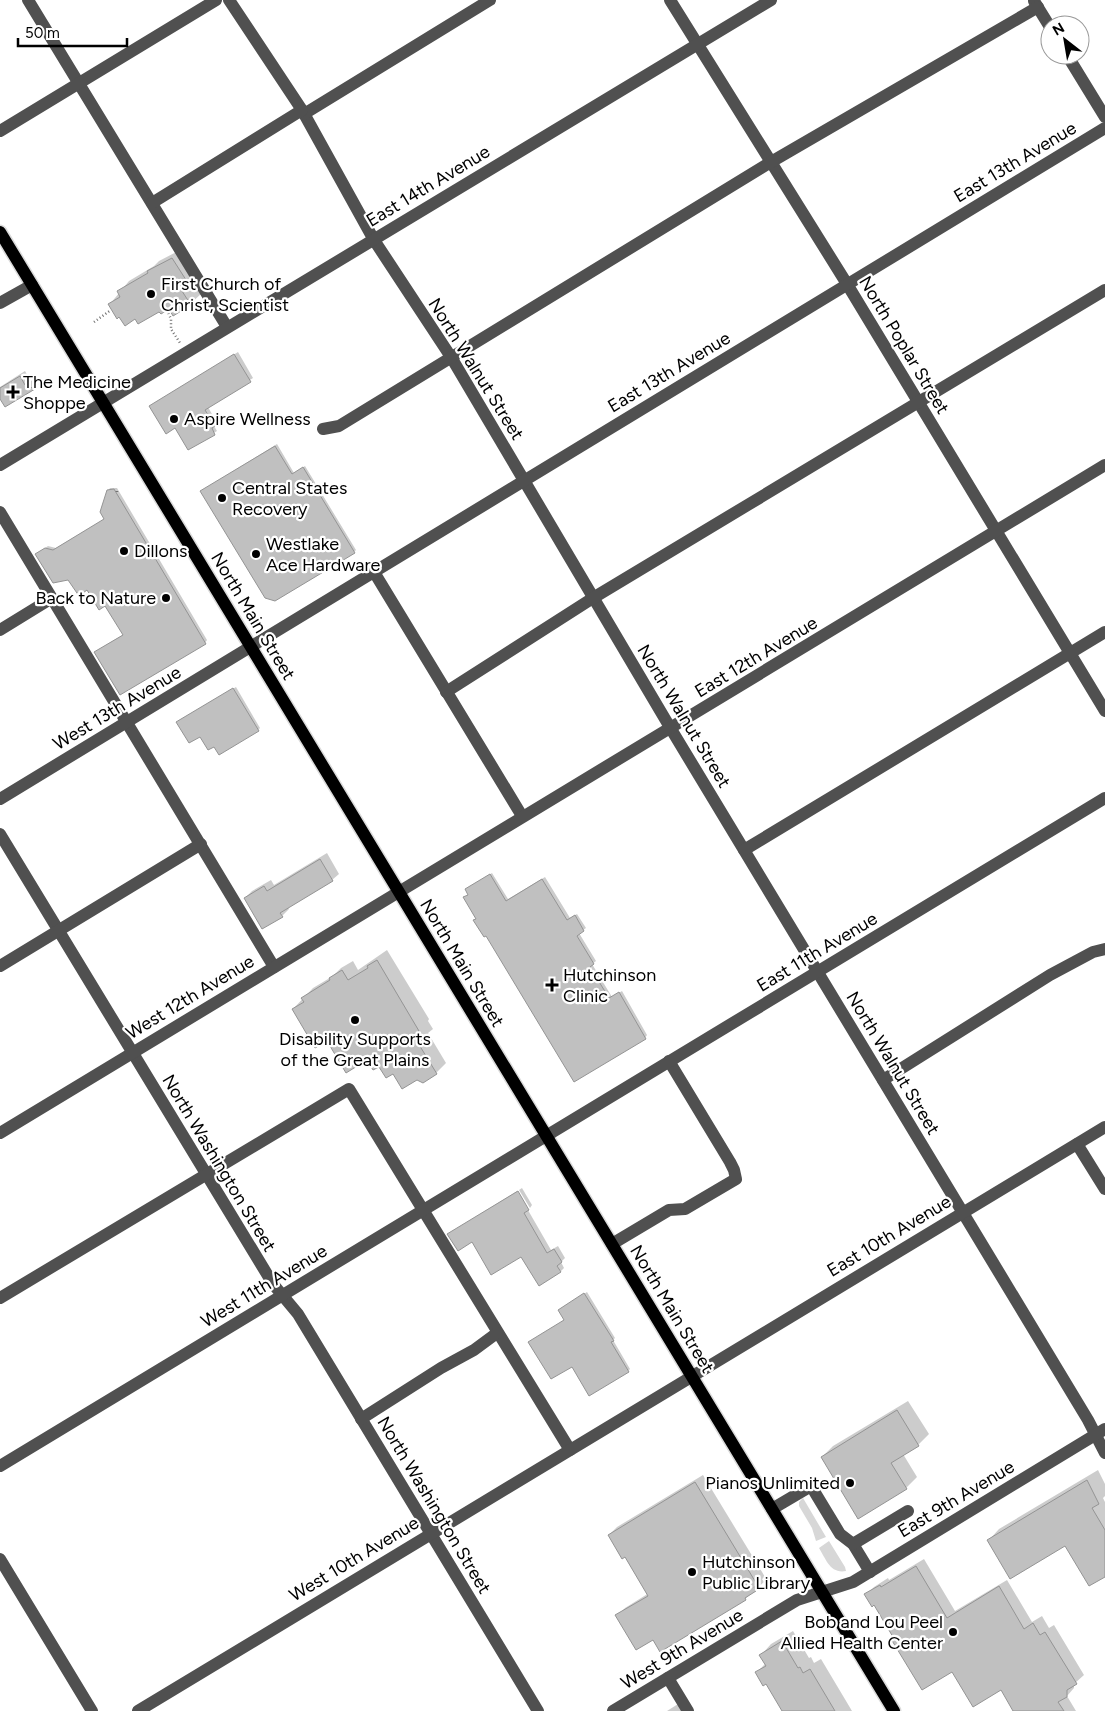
<svg xmlns="http://www.w3.org/2000/svg" width="1105" height="1711" viewBox="0 0 1105 1711" font-family="Figtree,sans-serif">
	<style>
		.green { fill: #d7d7d7 }
		.shadow { fill: #0003 }
		.building { fill: #c0c0c0; stroke: #949494 }
		.lines { fill: none; stroke-linecap: round; stroke-linejoin: round }
		.major-casing { stroke: #dbdbdb; stroke-width: 15 }
		.path { stroke: #727272; stroke-width: 2.5; stroke-dasharray: 1 2.5; stroke-linecap: butt }
		.minor { stroke: #505050; stroke-width: 12 }
		.major { stroke: #000; stroke-width: 12 }
		.poi-dot { fill: #000; stroke: #fff; stroke-width: 2 }
		.labels { text-anchor: middle; dominant-baseline: central; stroke-width: 4.5; stroke-linejoin: round; paint-order: stroke }
		.street-label { font-size: 18px; fill: #000; stroke: #fff }
		.poi-label { font-size: 18px; fill: #000; stroke: #fff; text-anchor: start }
	</style>
	<rect width="100%" height="100%" fill="#fff"/>
	<g class="green">
		<path d="M803,1498L826,1537L816,1541L812,1528L799,1506V1502Z"/>
		<path d="M829,1541L845,1567L846,1571C830,1574 826,1559 819,1548Z"/>
	</g>
	<g class="shadow">
		<path d="M184,248L201,294L190,304L170,307L135,318L110,304L129,281L154,266L159,261Z"/>
		<path d="M238,352L253,378L208,407L217,423L214,426L217,431L189,448L175,427L151,406Z"/>
		<path d="M25,371L30,380L39,384L34,388L5,405L0,397V387Z"/>
		<path d="M277,444L294,473L305,466L356,550L354,552L204,489Z"/>
		<path d="M110,488H117L207,640L205,643L98,650L124,634L106,604L88,588L69,579L39,552L48,546L56,548L105,519L108,491Z"/>
		<path d="M236,687L260,728L258,730L214,745L180,720Z"/>
		<path d="M327,853L339,874L332,880L288,907L289,909L282,916L245,898L252,891L271,880L274,885Z"/>
		<path d="M492,873L508,899L545,877L570,918L577,914L586,928L579,933L596,961L592,964L612,997L622,991L647,1035L645,1038L477,918L465,897L469,894V887Z"/>
		<path d="M387,950L429,1019L428,1021L433,1029L428,1033L446,1063L436,1073L394,1072L327,1039L293,1009L313,988L333,976L341,968L353,961L358,970Z"/>
		<path d="M522,1188L532,1205L530,1208L519,1190Z"/>
		<path d="M517,1191L551,1250L558,1246L565,1258L561,1262L564,1268L561,1271L522,1255L449,1234Z"/>
		<path d="M587,1292L615,1338L613,1340L630,1369L628,1371L565,1320L559,1310Z"/>
		<path d="M908,1401L929,1434L918,1445L903,1454L917,1477L906,1488L822,1457L833,1446Z"/>
		<path d="M1098,1470L1105,1484V1496L1103,1498L1105,1502V1575L1065,1545L989,1540L999,1529Z"/>
		<path d="M703,1475L765,1577L762,1579L764,1582L745,1599L653,1639L617,1616L625,1608L649,1593L626,1555L609,1535L617,1527Z"/>
		<path d="M924,1559L955,1611L1007,1580L1032,1622L1042,1616L1049,1628L1054,1625L1084,1675L1074,1684V1688L1067,1696L1076,1711H1015L1001,1689L953,1670L895,1637L874,1604L866,1595L874,1587L888,1578L889,1580Z"/>
		<path d="M793,1631L809,1658L811,1657L814,1663L821,1659L852,1711H783L766,1682L757,1672L766,1663L761,1655L771,1644Z"/>
		<path d="M678,1704L683,1711H667Z"/>
	</g>
	<g class="building">
		<path d="M172,258L188,283L180,288L191,305L173,316L169,309L161,314L159,312L138,324L135,319L125,326L119,317L117,319L108,304L120,297L117,291L148,273L147,271Z"/>
		<path d="M234,354L251,382L205,410L215,426L212,428L215,435L188,450L175,428L166,434L149,406Z"/>
		<path d="M20,376L25,385L35,389L5,407L0,399V388Z"/>
		<path d="M275,446L292,474L303,467L355,553L275,601L265,598L200,491Z"/>
		<path d="M114,489L206,644L120,695L94,652L123,635L105,606L99,610L87,590L79,596L68,580L53,583L35,554L45,548L53,550L104,519L100,512L107,490Z"/>
		<path d="M233,688L259,731L219,755L214,747L208,750L200,737L189,743L176,722Z"/>
		<path d="M320,859L333,881L280,913L283,917L262,929L244,898L264,886L267,891Z"/>
		<path d="M490,874L506,901L542,879L567,920L575,915L584,931L577,936L594,964L590,967L609,998L619,992L646,1039L574,1082L486,936L484,937L473,920L476,919L463,897L468,895L465,889Z"/>
		<path d="M377,960L419,1031H418L423,1040L418,1043L437,1074L423,1083L417,1080L402,1089L393,1074L386,1078L379,1067L373,1070L367,1060L346,1073L327,1041L315,1048L292,1009L304,1002L301,998L330,980L329,978L342,970L348,980L368,968L367,966Z"/>
		<path d="M518,1191L529,1210L524,1213L547,1253L554,1249L562,1262L557,1266L561,1272L539,1286L521,1257L491,1275L472,1242L458,1251L447,1234Z"/>
		<path d="M584,1293L614,1341L611,1342L629,1372L589,1396L572,1367L551,1379L528,1342L564,1320L558,1310Z"/>
		<path d="M897,1410L919,1446L891,1463L907,1489L858,1519L821,1457Z"/>
		<path d="M1087,1480L1099,1504L1092,1508L1105,1530V1577L1089,1586L1065,1546L1010,1579L987,1540Z"/>
		<path d="M695,1482L758,1586L754,1587L756,1591L745,1598L746,1600L660,1652L653,1640L636,1650L615,1615L648,1596L625,1557L622,1559L608,1535Z"/>
		<path d="M916,1566L947,1618L999,1586L1024,1629L1033,1623L1040,1635L1045,1632L1077,1684L1067,1690V1697L1058,1702L1064,1711H1013L1001,1690L973,1707L952,1672L922,1690L891,1639L893,1637L874,1605L872,1607L864,1594L880,1585L881,1587Z"/>
		<path d="M782,1641L798,1668L800,1667L803,1673L810,1669L835,1711H782L766,1684L763,1686L755,1672L766,1666L759,1655Z"/>
	</g>
	<g class="lines">
		<defs>
			<path id="major" d="M0,232L894,1711"/>
		</defs>
		<use href="#major" class="major-casing"/>
		<g class="path">
			<path d="M167,310L171,319V329L180,343"/>
			<path d="M94,322L111,310"/>
			<path d="M117,491V494"/>
		</g>
		<g class="minor">
			<path d="M28,0L227,327"/>
			<path d="M229,0L302,110L374,240L451,357L671,729L1088,1420L1105,1453"/>
			<path d="M670,0L847,284L1105,711"/>
			<path d="M1034,1L1050,27"/>
			<path d="M1067,55L1105,117"/>
			<path d="M304,114L490,0"/>
			<path d="M0,131L216,0"/>
			<path d="M152,203L302,110"/>
			<path d="M0,303L32,285"/>
			<path d="M323,429L339,426L771,162L1038,7"/>
			<path d="M0,465L771,0"/>
			<path d="M0,512L274,967"/>
			<path d="M374,572L522,816"/>
			<path d="M0,630L52,598"/>
			<path d="M446,692L593,598L1105,290"/>
			<path d="M0,799L1105,128"/>
			<path d="M0,834L273,1284L298,1314L538,1711"/>
			<path d="M744,850L1105,632"/>
			<path d="M0,966L201,844"/>
			<path d="M883,1080L1050,975L1093,952L1105,949"/>
			<path d="M0,1133L1105,465"/>
			<path d="M1077,1144L1105,1189"/>
			<path d="M612,1244L669,1210L685,1209L736,1179L734,1170L730,1162L669,1061"/>
			<path d="M0,1298L349,1089L570,1450"/>
			<path d="M361,1419L441,1368L474,1350L497,1333"/>
			<path d="M0,1466L1105,798"/>
			<path d="M772,1509L811,1486L840,1534L853,1544L870,1572"/>
			<path d="M853,1544L908,1511"/>
			<path d="M0,1559L92,1711"/>
			<path d="M668,1678L688,1711"/>
			<path d="M138,1711L1105,1127"/>
			<path d="M613,1711L797,1600L853,1582L1105,1429"/>
		</g>
		<use href="#major" class="major"/>
	</g>
	<g class="poi-dot">
		<circle cx="151" cy="294" r="5"/>
		<path d="M10.5 384.5h5v5h5v5h-5v5h-5v-5h-5v-5h5z"/>
		<circle cx="174" cy="419" r="5"/>
		<circle cx="222" cy="498" r="5"/>
		<circle cx="124" cy="551" r="5"/>
		<circle cx="256" cy="554" r="5"/>
		<circle cx="166" cy="598" r="5"/>
		<path d="M549.5 977.5h5v5h5v5h-5v5h-5v-5h-5v-5h5z"/>
		<circle cx="355" cy="1020" r="5"/>
		<circle cx="850" cy="1483" r="5"/>
		<circle cx="692" cy="1572" r="5"/>
		<circle cx="953" cy="1632" r="5"/>
	</g>
	<g class="labels">
		<g class="street-label">
			<text transform="translate(1015 162) rotate(-31)">East 13th Avenue</text>
			<text transform="translate(428 186) rotate(-31)">East 14th Avenue</text>
			<text transform="translate(904 345) rotate(59)">North Poplar Street</text>
			<text transform="translate(476 369) rotate(58)">North Walnut Street</text>
			<text transform="translate(669 372) rotate(-31)">East 13th Avenue</text>
			<text transform="translate(253 616) rotate(59)">North Main Street</text>
			<text transform="translate(756 657) rotate(-31)">East 12th Avenue</text>
			<text transform="translate(117 708) rotate(-31)">West 13th Avenue</text>
			<text transform="translate(684 716) rotate(59)">North Walnut Street</text>
			<text transform="translate(817 952) rotate(-31)">East 11th Avenue</text>
			<text transform="translate(462 963) rotate(59)">North Main Street</text>
			<text transform="translate(190 997) rotate(-31)">West 12th Avenue</text>
			<text transform="translate(893 1063) rotate(59)">North Walnut Street</text>
			<text transform="translate(219 1163) rotate(59)">North Washington Street</text>
			<text transform="translate(889 1236) rotate(-31)">East 10th Avenue</text>
			<text transform="translate(264 1286) rotate(-31)">West 11th Avenue</text>
			<text transform="translate(672 1309) rotate(59)">North Main Street</text>
			<text transform="translate(956 1499) rotate(-31)">East 9th Avenue</text>
			<text transform="translate(434 1505) rotate(59)">North Washington Street</text>
			<text transform="translate(354 1559) rotate(-31)">West 10th Avenue</text>
			<text transform="translate(682 1649) rotate(-31)">West 9th Avenue</text>
		</g>
		<g class="poi-label">
			<text x="161" y="284">First Church of<tspan x="161" dy="21">Christ, Scientist</tspan></text>
			<text x="23" y="382">The Medicine<tspan x="23" dy="21">Shoppe</tspan></text>
			<text x="184" y="419">Aspire Wellness</text>
			<text x="232" y="488">Central States<tspan x="232" dy="21">Recovery</tspan></text>
			<text x="266" y="544">Westlake<tspan x="266" dy="21">Ace Hardware</tspan></text>
			<text x="134" y="551">Dillons</text>
			<text x="156" y="598" text-anchor="end">Back to Nature</text>
			<text x="563" y="975">Hutchinson<tspan x="563" dy="21">Clinic</tspan></text>
			<text x="355" y="1039" text-anchor="middle">Disability Supports<tspan x="355" dy="21">of the Great Plains</tspan></text>
			<text x="840" y="1483" text-anchor="end">Pianos Unlimited</text>
			<text x="702" y="1562">Hutchinson<tspan x="702" dy="21">Public Library</tspan></text>
			<text x="943" y="1622" text-anchor="end">Bob and Lou Peel<tspan x="943" dy="21">Allied Health Center</tspan></text>
		</g>
	</g>
	<g transform="translate(1065 40) rotate(329)"><circle r="24" fill="#ffffff" stroke="#999999"/>
	<path d="M0-4L9 19L0 12L-9 19Z" fill="#000000"/>
	<text y="-8" font-size="14" font-weight="bold" text-anchor="middle" fill="#000000">N</text>
	</g>
	<path d="M18 38v8h109v-8" fill="none" stroke="#000000" stroke-width="2.5"/>
	<text x="25" y="38" font-size="15" fill="#000000" stroke="#ffffff" stroke-width="4" paint-order="stroke">50 m</text>
</svg>
